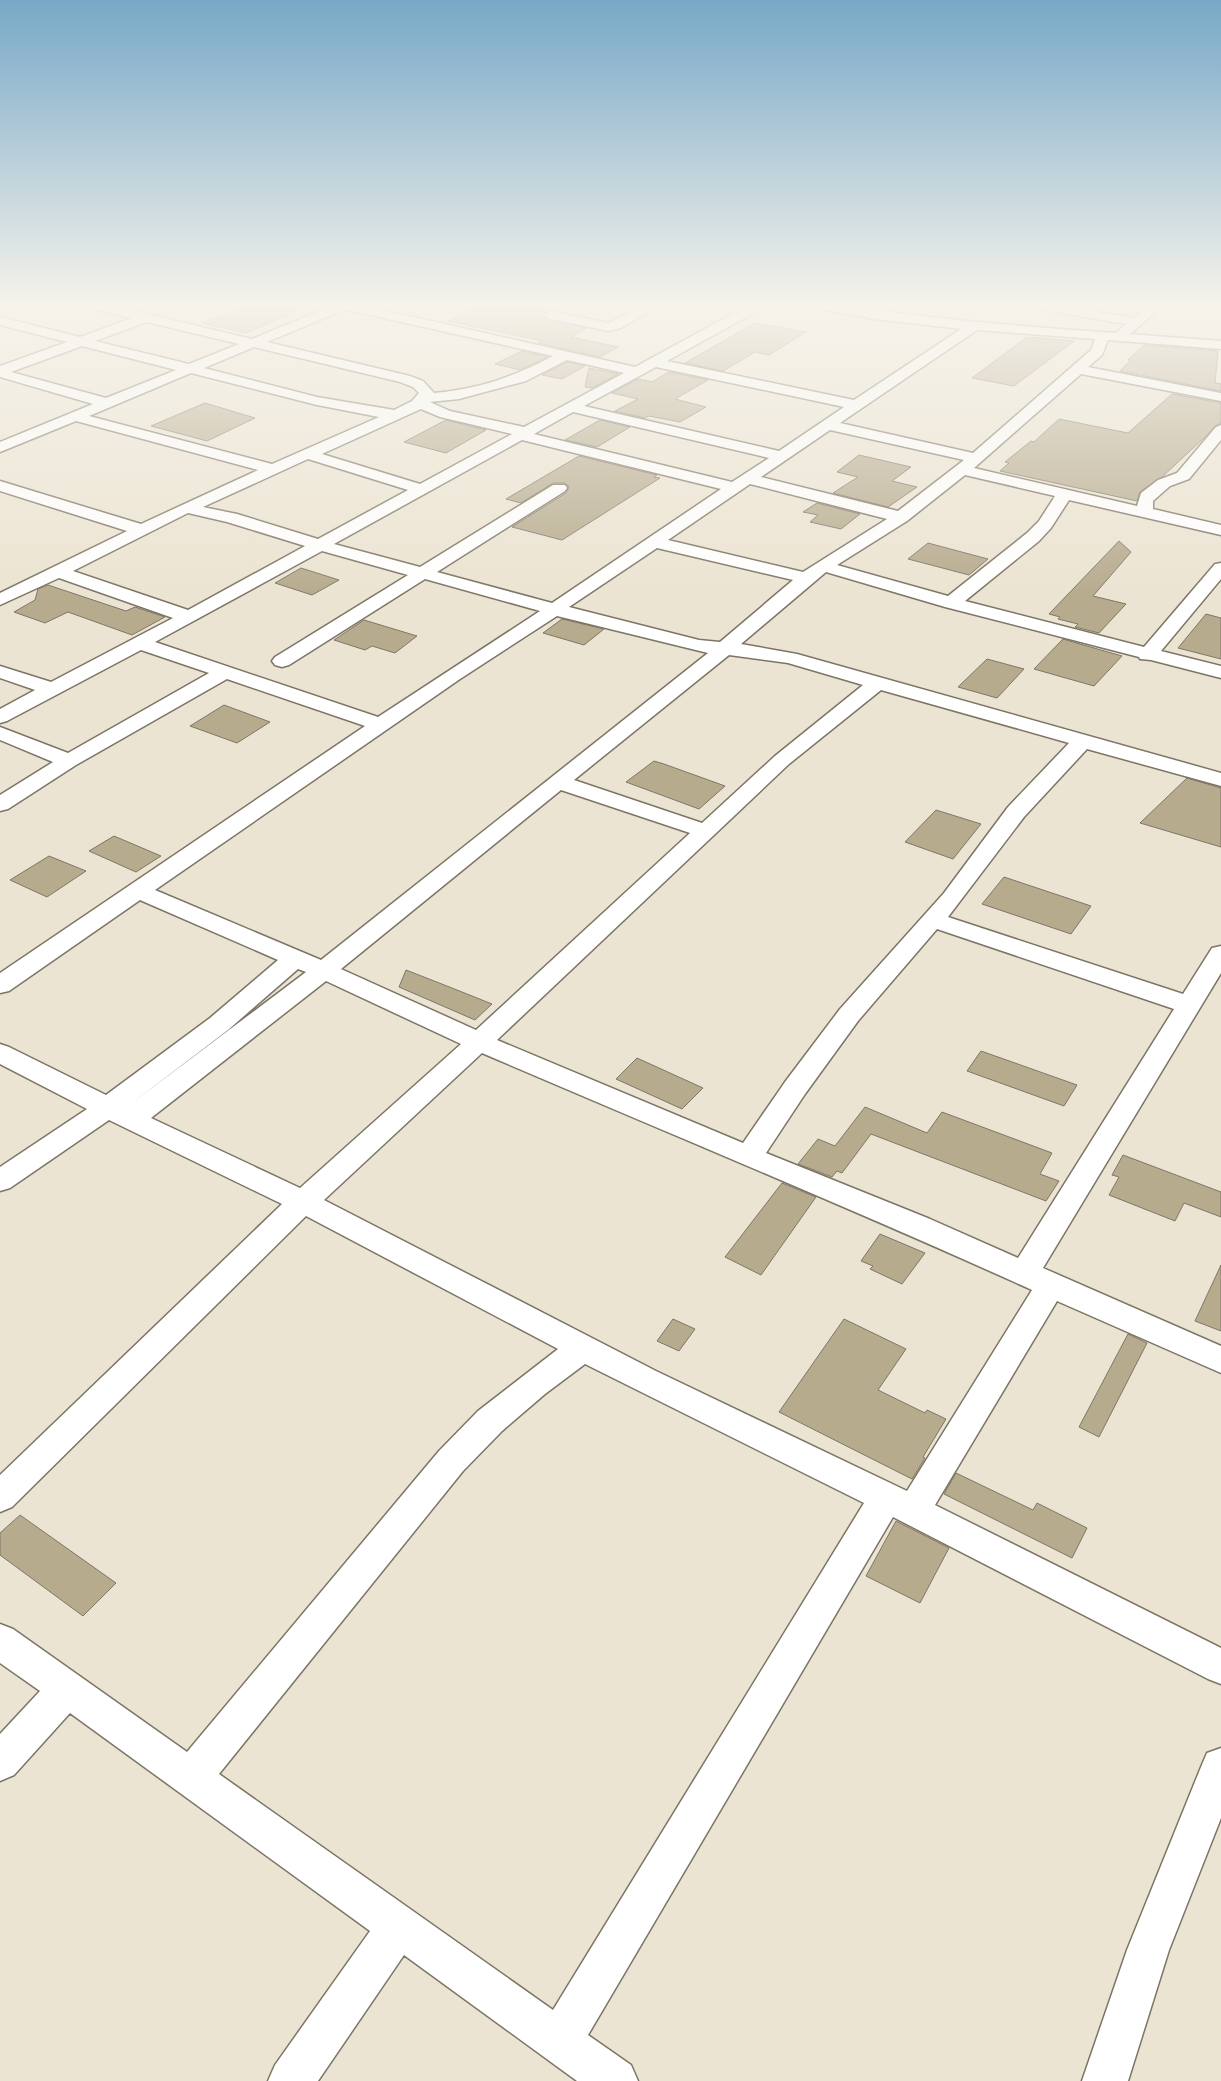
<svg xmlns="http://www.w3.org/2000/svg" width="1221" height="2081" viewBox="0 0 1221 2081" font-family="Jost,sans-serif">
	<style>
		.building { fill: #b7ab8e; stroke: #7e7767 }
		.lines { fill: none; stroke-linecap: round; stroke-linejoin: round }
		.minor-casing { stroke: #7c7565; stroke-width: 3 }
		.minor { fill: #fff; fill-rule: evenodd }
	</style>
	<rect width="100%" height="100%" fill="#ece4d2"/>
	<g class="building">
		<path d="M248,306H309L246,333L202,323Z"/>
		<path d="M480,306H552L533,315L586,328L571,337L618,347L600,357L538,343L543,341L448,321Z"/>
		<path d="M755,323L806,332L769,355L755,352L723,371L685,363Z"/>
		<path d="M1027,337L1074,341L1014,386L972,378Z"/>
		<path d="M1144,345L1218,351L1215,383L1221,384V391L1120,371L1131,360H1128Z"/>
		<path d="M522,351L547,357L520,370L495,364Z"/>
		<path d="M567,362L585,366L562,379L542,375Z"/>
		<path d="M589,368L618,374L592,388L585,387Z"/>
		<path d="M669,372L708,380L675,399L706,407L680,422L649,416L645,418L615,411L638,399L612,393L638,379L652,382Z"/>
		<path d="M1172,394L1221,403V423L1215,426L1204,438L1162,477L1140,492L1137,501L1000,471L1009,463L1005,462L1031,441L1034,442L1059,419L1128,433Z"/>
		<path d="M205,403L255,418L207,441L151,426Z"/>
		<path d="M446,420L486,430L446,453L404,442Z"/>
		<path d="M600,420L630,427L597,447L565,440Z"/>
		<path d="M859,455L911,467L892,481L917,487L888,507L833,493L858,477L837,472Z"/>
		<path d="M579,456L657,475L654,477L660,478L562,540L512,527L566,493L569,487L565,483H553L521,503L506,499Z"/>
		<path d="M817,503L860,514L841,529L810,522L818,515L803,512Z"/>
		<path d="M1119,541L1131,552L1093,596L1126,604L1099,633L1075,627L1078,624L1058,619L1060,617L1049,614Z"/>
		<path d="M928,543L988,559L969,575L908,559Z"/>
		<path d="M301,568L339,580L312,595L275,583Z"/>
		<path d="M48,585L126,611L135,607L165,617L132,635L68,612L45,623L14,612L35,600L38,589Z"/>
		<path d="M1206,614L1221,618V659L1178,648Z"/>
		<path d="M562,619L604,629L584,645L543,633Z"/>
		<path d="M364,620L417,636L395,653L372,646L365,650L334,640Z"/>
		<path d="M1063,639L1087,646L1122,656L1094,686L1034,669Z"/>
		<path d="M987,659L1024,669L997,698L958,687Z"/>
		<path d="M224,705L270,722L237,743L190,726Z"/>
		<path d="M654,761L664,764L725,786L699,809L626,782Z"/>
		<path d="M1187,778L1221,788V847L1140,823Z"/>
		<path d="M936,810L981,824L953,859L905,842Z"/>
		<path d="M114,836L161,856L136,872L89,851Z"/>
		<path d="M49,856L86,871L47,897L10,880Z"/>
		<path d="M1004,877L1091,906L1071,934L982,904Z"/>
		<path d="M406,970L452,988L492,1004L475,1020L399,987Z"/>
		<path d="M981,1051L1077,1085L1064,1106L967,1071Z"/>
		<path d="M637,1058L703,1088L682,1109L616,1079Z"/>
		<path d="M865,1107L927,1133L942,1112L1052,1153L1040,1174L1059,1181L1046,1201L871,1134L842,1173L837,1171L832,1177L798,1164L818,1139L835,1146Z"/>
		<path d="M1123,1155L1221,1192V1217L1184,1203L1175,1221L1109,1195L1119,1177L1112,1175Z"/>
		<path d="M782,1183L816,1197L761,1275L725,1257Z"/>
		<path d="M880,1234L925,1253L902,1284L870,1269L873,1266L861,1261Z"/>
		<path d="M1221,1265V1331L1195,1321Z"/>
		<path d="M673,1319L695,1329L679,1351L657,1341Z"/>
		<path d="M844,1319L906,1349L878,1390L925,1413L927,1410L946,1419L923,1457L925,1458L912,1479L779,1412Z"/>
		<path d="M1128,1334L1147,1343L1099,1437L1079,1427Z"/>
		<path d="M956,1473L1033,1510L1037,1503L1087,1528L1072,1558L944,1494Z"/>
		<path d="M20,1515L116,1583L83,1616L0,1555V1533Z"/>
		<path d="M896,1521L949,1548L920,1603L866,1576Z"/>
	</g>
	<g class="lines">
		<defs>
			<g id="minor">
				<path d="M91,306H113L252,339L332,306H365L635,367L747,306H762L761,309L667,361L854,400L961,329L875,319L826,310L820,306C863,306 906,315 949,319C1004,325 1060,329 1116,333L1126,324L1044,310L1038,306H1065L1134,318L1148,306H1162L1130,334L1221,341V349L1108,340L1102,355L1088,367L1221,393V401L1081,374L974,468L1137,506L1141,493L1158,480L1177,473L1216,427L1221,425V440L1189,479L1170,486L1153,501V509L1221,525V535L1069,500L1051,528L1039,541L965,601L1144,647L1215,564L1221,563V579L1161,651L1221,666V678L1151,660L1140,659L1139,657L945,607L826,572L741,644L797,654L1221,773V786L1087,749L1024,817L948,917L1183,994L1212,948L1221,946V973L1043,1268L1221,1346V1373L1057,1301L935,1505L1221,1648V1684L1208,1679L893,1517L588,2035L631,2065L638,2081H577L404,1955L318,2081H268L275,2065L370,1931L70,1713L14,1775L0,1781V1734L40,1691L0,1663V1624L13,1629L187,1752L439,1451L478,1411L558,1349L306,1216L12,1507L0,1512V1475L282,1204L109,1120L10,1188L0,1191V1167L87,1109L0,1064V1044L9,1047L106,1095L210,1018L278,960L140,900L9,991L0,993V973L365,726L227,679L76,765L8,809L0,811V795L53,762L0,740V727L68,753L209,673L141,650L7,721L0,723V709L35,690L0,678V666L51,682L173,618L59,578L0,605V593L127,531L0,491V481L141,524L258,470L76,421L0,452V442L93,404L0,377V366L67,342L0,325V317L80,337L132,318L92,309ZM346,309L348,310L553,356C513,377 479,389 434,393L423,381L410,376L267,342ZM147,322L239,344L189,364L95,341ZM977,330L1095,339L1091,350L973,453L840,423ZM82,346L176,370L106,398L11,372ZM254,347L400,382L413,387L419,393L412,401L394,410L317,397L204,368ZM567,360L624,373L524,427L450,411L430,402L459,399L526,381ZM656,367L844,407L779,451L584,406ZM191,373L317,405L379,417L272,464L89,416ZM421,409L440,417L512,434L420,484L322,454ZM573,412L769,458L732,482L534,434ZM830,430L964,460L898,511L761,477ZM522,440L721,489L552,603L437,572L565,491L567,488L565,485H553L420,567L334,544ZM308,459L408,490L318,539L237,514L203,507ZM965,475L1055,496L1039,521L1027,533L948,596L837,565L907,521ZM750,484L887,519L803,572L668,540ZM188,513L227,522L305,546L188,610L73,571ZM657,548L793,580L720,642L699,640L569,607ZM322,551L408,575L275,657L272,661L275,665L282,667L289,665L425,579L540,611L378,717L155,642ZM557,616L708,653L321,960L155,890L460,679ZM729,655L788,663L863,685L775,756L702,823L574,780ZM881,690L1069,743L1008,807L944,893L840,1009L785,1082L743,1143L497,1040L789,764ZM561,790L690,833L476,1030L341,969ZM937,929L1174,1009L1018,1258L930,1219L766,1153L805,1094L858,1021ZM298,969L306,972L128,1106L228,1030ZM326,981L461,1044L300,1188L151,1118ZM482,1053C666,1132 851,1208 1032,1290L907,1491L656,1371L324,1200ZM585,1364L864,1503L553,2010L219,1774L463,1471L502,1431L545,1394Z"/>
				<path d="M642,306H658L621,328L609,331L550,319L544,315L550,311L609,323Z"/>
				<path d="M1221,1748V1818L1169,1950L1128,2081H1082L1127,1950L1201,1767L1207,1753Z"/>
			</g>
		</defs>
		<use href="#minor" class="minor-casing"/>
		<use href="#minor" class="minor"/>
	</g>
	<linearGradient id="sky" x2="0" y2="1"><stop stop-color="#77a8c7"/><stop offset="0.51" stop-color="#f6f3eb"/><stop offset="1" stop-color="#f6f3eb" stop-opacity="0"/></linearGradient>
	<rect width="1221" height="597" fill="url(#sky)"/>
</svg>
